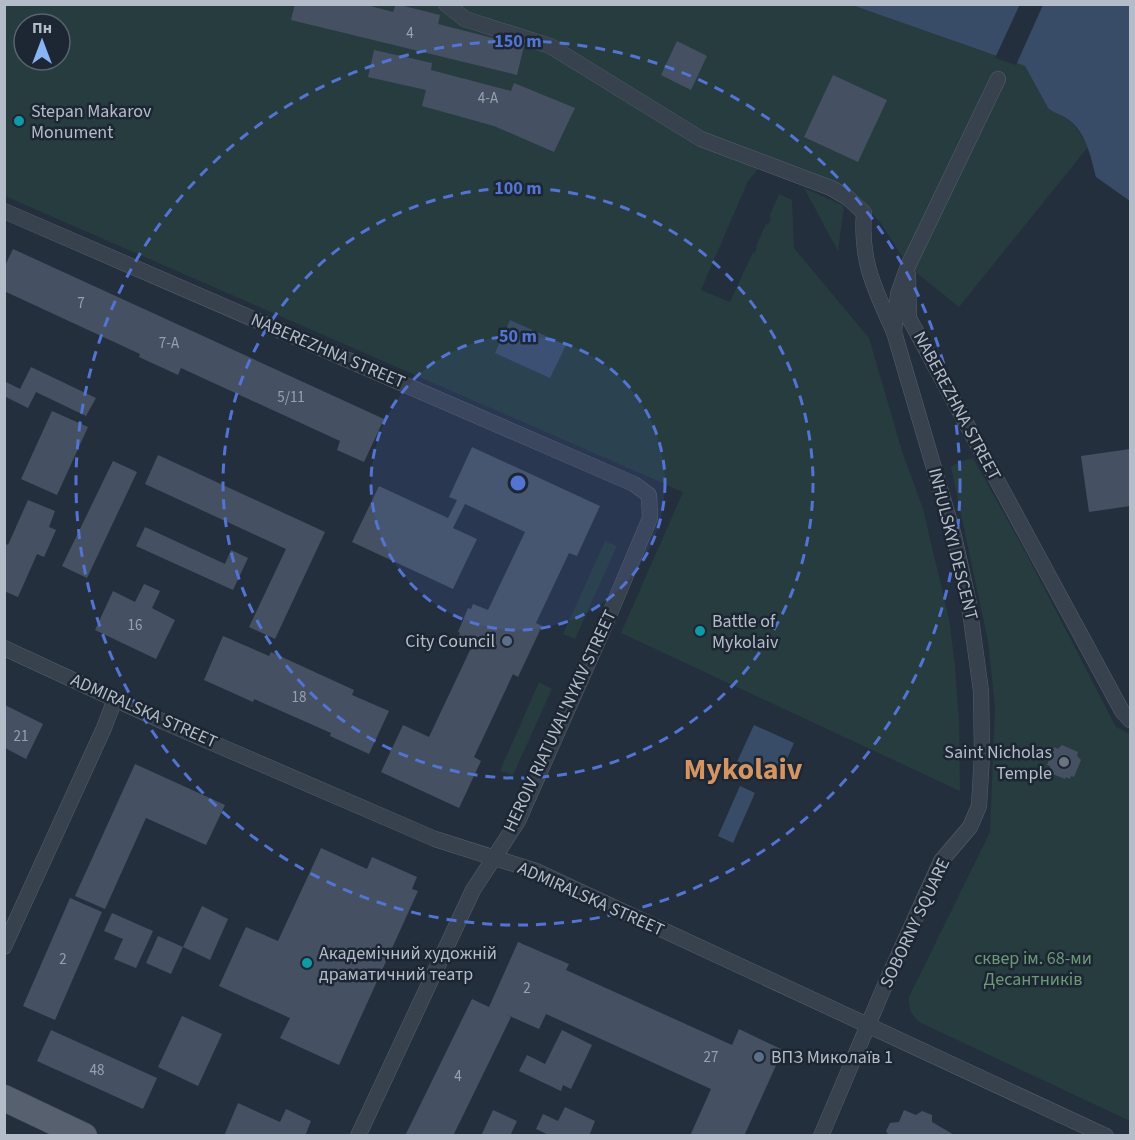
<svg xmlns="http://www.w3.org/2000/svg" width="1135" height="1140" viewBox="0 0 1135 1140" font-family="'Source Sans 3',sans-serif">
	<style>
		.green { fill: #263c3f; fill-rule: evenodd }
		.water { fill: #394c67 }
		.pier { fill: #242f3e }
		.building { fill: #455162 }
		.lines { fill: none; stroke-linecap: round; stroke-linejoin: round }
		.street-casing { stroke: #565f6c; stroke-width: 16 }
		.primary-casing { stroke: #414a57; stroke-width: 27 }
		.street { stroke: #38414e; stroke-width: 15 }
		.primary { stroke: #56606e; stroke-width: 26 }
		.ring { fill: none; stroke: #5274d3; stroke-width: 3; stroke-dasharray: 10 8 }
		.culture-dot { fill: #0f9aa8; stroke: #1d2633; stroke-width: 2 }
		.service-dot { fill: #5c6f8a; stroke: #1d2633; stroke-width: 2 }
		.worship-dot { fill: #6b7280; stroke: #1d2633; stroke-width: 2 }
		.labels { text-anchor: middle; dominant-baseline: central; stroke-width: 5; stroke-linejoin: round; paint-order: stroke }
		.number-label { font-size: 15px; fill: #98a1af }
		.poi-label { font-size: 18px; fill: #b4bcc9; stroke: #1d2633; text-anchor: start }
		.street-label { font-size: 18px; fill: #b4bcc9; stroke: #1d2633 }
		.park-label { font-size: 18px; fill: #6b9a76; stroke: #1d2633 }
		.town-label { font-size: 30px; font-weight: bold; fill: #d59563; stroke: #1d2633 }
		.centre { fill: #5274d3; stroke: #1d2633; stroke-width: 3 }
		.ring-label { font-size: 18px; text-anchor: middle; font-weight: bold; fill: #5274d3; stroke: #1d2633; stroke-width: 5; stroke-linejoin: round; paint-order: stroke }
	</style>
	<rect width="100%" height="100%" fill="#242f3e"/>
	<g class="green">
		<path d="M4,5H852L1025,66L1048,108C1053,113 1059,113 1065,117C1076,124 1081,136 1088,147L959,307L908,266L880,222L847,189L804,169L766,159L748,181L701,290L730,302L753,252L755,253L757,247L756,246L766,224L768,225L771,218L769,217L779,194L792,200L794,248L869,338L902,451L923,509L949,619L955,666L959,721L960,791L621,633L683,492L5,196ZM24,24H60V60H24Z"/>
		<path d="M804,188L844,206L838,251Z"/>
		<path d="M973,458L1027,555L1116,727L1130,734V1121L921,1023C912,1016 908,1009 909,997L990,832L995,707L988,641L951,467L959,462Z"/>
		<path d="M605,541L617,546L575,639L563,634Z"/>
		<path d="M539,682L552,689L513,775L500,771Z"/>
	</g>
	<g class="water">
		<path d="M852,5H1130V201L1096,177C1091,157 1086,133 1069,120C1062,114 1054,114 1048,108L1025,66Z"/>
		<path d="M510,320L566,345L550,378L495,353Z"/>
		<path d="M754,725L794,743L777,782L736,764Z"/>
		<path d="M740,786L755,793L733,843L718,836Z"/>
	</g>
	<path class="pier" d="M1020,4L1043,5L1016,65L995,58Z"/>
	<g class="building">
		<path d="M295,4H363L393,12L396,4L440,15L438,24L524,46L517,75L291,20Z"/>
		<path d="M677,41L707,56L691,90L661,75Z"/>
		<path d="M374,50L432,63L431,70L511,91L514,83L575,108L554,152L494,126L422,106L426,90L368,77Z"/>
		<path d="M833,75L887,100L858,162L804,137Z"/>
		<path d="M13,249L384,419L364,462L337,450L340,441L181,368L178,375L139,357L140,354L4,291V268Z"/>
		<path d="M31,367L96,398L86,416L36,392L28,408L4,396V381L20,389Z"/>
		<path d="M52,411L88,427L57,495L21,479Z"/>
		<path d="M472,447L600,506L577,556L569,553L536,623L542,626L518,677L513,674L474,757L481,761L459,808L381,772L403,725L429,737L472,646L457,639L460,633L458,632L468,608L471,609L473,604L488,610L525,532L465,504L453,528L477,539L453,589L352,542L379,486L448,518L457,500L449,497Z"/>
		<path d="M1130,449V506L1089,512L1081,456Z"/>
		<path d="M158,455L325,532L275,639L249,627L286,549L145,484Z"/>
		<path d="M113,461L137,472L87,578L62,566Z"/>
		<path d="M28,500L55,511L49,527L56,530L44,557L37,554L18,597L4,591V543L8,545Z"/>
		<path d="M145,527L225,564L231,550L248,558L233,590L136,546Z"/>
		<path d="M144,584L160,591L152,608L175,620L156,659L95,630L113,591L135,602Z"/>
		<path d="M223,636L269,656L271,652L354,690L352,695L389,711L369,754L330,736L331,733L254,699L253,702L204,680Z"/>
		<path d="M5,705L43,724L26,759L5,748Z"/>
		<path d="M1062,745L1078,752L1077,756L1081,760L1074,777L1071,776L1070,779L1066,777L1065,779L1050,773V766L1047,765L1054,747L1058,749Z"/>
		<path d="M135,764L225,805L206,845L146,818L105,909L75,896Z"/>
		<path d="M321,848L367,869L372,857L417,877L412,889L418,891L339,1065L280,1038L290,1018L219,986L246,927L278,941Z"/>
		<path d="M70,898L102,912L55,1020L23,1006Z"/>
		<path d="M202,906L228,919L210,960L183,947Z"/>
		<path d="M112,913L153,931L136,968L114,959L123,939L104,931Z"/>
		<path d="M158,936L183,947L171,974L146,963Z"/>
		<path d="M518,942L569,964L566,970L732,1045L739,1029L783,1050L744,1136H690L711,1089L546,1014L539,1029L505,1014L511,1017L453,1136H405L472,999L489,1007Z"/>
		<path d="M182,1016L222,1034L198,1086L158,1067Z"/>
		<path d="M51,1030L157,1078L143,1109L37,1061Z"/>
		<path d="M562,1030L592,1045L571,1089L563,1085L561,1091L519,1071L527,1055L545,1064Z"/>
		<path d="M238,1103L280,1122L286,1109L311,1121L305,1136H224Z"/>
		<path d="M565,1107L595,1121L589,1136H551L536,1129L543,1114L558,1121Z"/>
		<path d="M493,1110L517,1121L510,1136H481Z"/>
		<path d="M904,1110L916,1115L922,1111L932,1115V1122L956,1136H889L886,1131L890,1123L899,1122Z"/>
	</g>
	<g class="lines">
		<defs>
			<g id="street">
				<path d="M446,4L465,19L550,46L701,139L831,188L848,198L864,213C860,262 875,289 894,332"/>
				<path d="M4,211L634,484L649,495L650,518L605,625L518,821L473,890L358,1136"/>
				<path d="M908,275L909,318L1122,711L1130,720"/>
				<path d="M4,648L164,722L435,839L536,871L1106,1136"/>
				<path d="M4,947L104,728L115,699"/>
				<path d="M821,1136L885,985L941,861L970,827L979,806L982,755L981,691L969,604L954,536L894,332L898,294L908,266L998,79"/>
			</g>
			<path id="primary" d="M4,1098L84,1136"/>
		</defs>
		<use href="#street" class="street-casing"/>
		<use href="#primary" class="primary-casing"/>
		<use href="#street" class="street"/>
		<use href="#primary" class="primary"/>
	</g>
	<circle cx="518" cy="483" r="147" fill="#5274d3" fill-opacity=".12"/>
	<g class="ring">
		<circle cx="518" cy="483" r="147"/>
		<circle cx="518" cy="483" r="295"/>
		<circle cx="518" cy="483" r="442"/>
	</g>
	<g class="culture-dot">
		<circle cx="19" cy="121" r="6"/>
		<circle cx="700" cy="631" r="6"/>
		<circle cx="307" cy="963" r="6"/>
	</g>
	<g class="service-dot">
		<circle cx="507" cy="641" r="6"/>
		<circle cx="759" cy="1057" r="6"/>
	</g>
	<circle class="worship-dot" cx="1064" cy="762" r="6"/>
	<g class="labels">
		<g class="number-label">
			<text x="410" y="33">4</text>
			<text x="488" y="98">4-А</text>
			<text x="81" y="303">7</text>
			<text x="169" y="343">7-А</text>
			<text x="291" y="397">5/11</text>
			<text x="135" y="625">16</text>
			<text x="299" y="697">18</text>
			<text x="21" y="736">21</text>
			<text x="63" y="959">2</text>
			<text x="527" y="988">2</text>
			<text x="711" y="1057">27</text>
			<text x="97" y="1070">48</text>
			<text x="458" y="1076">4</text>
		</g>
		<g class="poi-label">
			<text x="31" y="111">Stepan Makarov<tspan x="31" dy="21">Monument</tspan></text>
			<text x="712" y="621">Battle of<tspan x="712" dy="21">Mykolaiv</tspan></text>
			<text x="495" y="641" text-anchor="end">City Council</text>
			<text x="1052" y="752" text-anchor="end">Saint Nicholas<tspan x="1052" dy="21">Temple</tspan></text>
			<text x="319" y="953">Академічний художній<tspan x="319" dy="21">драматичний театр</tspan></text>
			<text x="771" y="1057">ВПЗ Миколаїв 1</text>
		</g>
		<g class="street-label">
			<text transform="translate(328 351) rotate(23)">NABEREZHNA STREET</text>
			<text transform="translate(957 406) rotate(62)">NABEREZHNA STREET</text>
			<text transform="translate(953 544) rotate(76)">INHULSKYI DESCENT</text>
			<text transform="translate(144 711) rotate(24)">ADMIRALSKA STREET</text>
			<text transform="translate(560 721) rotate(-65)">HEROIV RIATUVAL'NYKIV STREET</text>
			<text transform="translate(591 899) rotate(24)">ADMIRALSKA STREET</text>
			<text transform="translate(915 923) rotate(-65)">SOBORNY SQUARE</text>
		</g>
		<g class="park-label">
			<text x="1033" y="958">сквер ім. 68-ми<tspan x="1033" dy="21">Десантників</tspan></text>
		</g>
		<g class="town-label">
			<text x="743" y="769">Mykolaiv</text>
		</g>
	</g>
	<circle cx="518" cy="483" r="9" class="centre"/>
	<g class="ring-label">
		<text x="518" y="47">150 m</text>
		<text x="518" y="194">100 m</text>
		<text x="518" y="342">50 m</text>
	</g>
	<rect width="1135" height="1140" fill="none" stroke="#b4bcc9" stroke-width="12"/>
	<g transform="translate(42 42)"><circle r="28" fill="#1d2633" stroke="#59626f" stroke-width="1.5"/>
	<path d="M0-4.5L10 22L0 15L-10 22Z" fill="#8ab4f8"/>
	<text y="-9" font-size="16" font-weight="bold" text-anchor="middle" fill="#b4bcc9">Пн</text>
	</g>
</svg>
